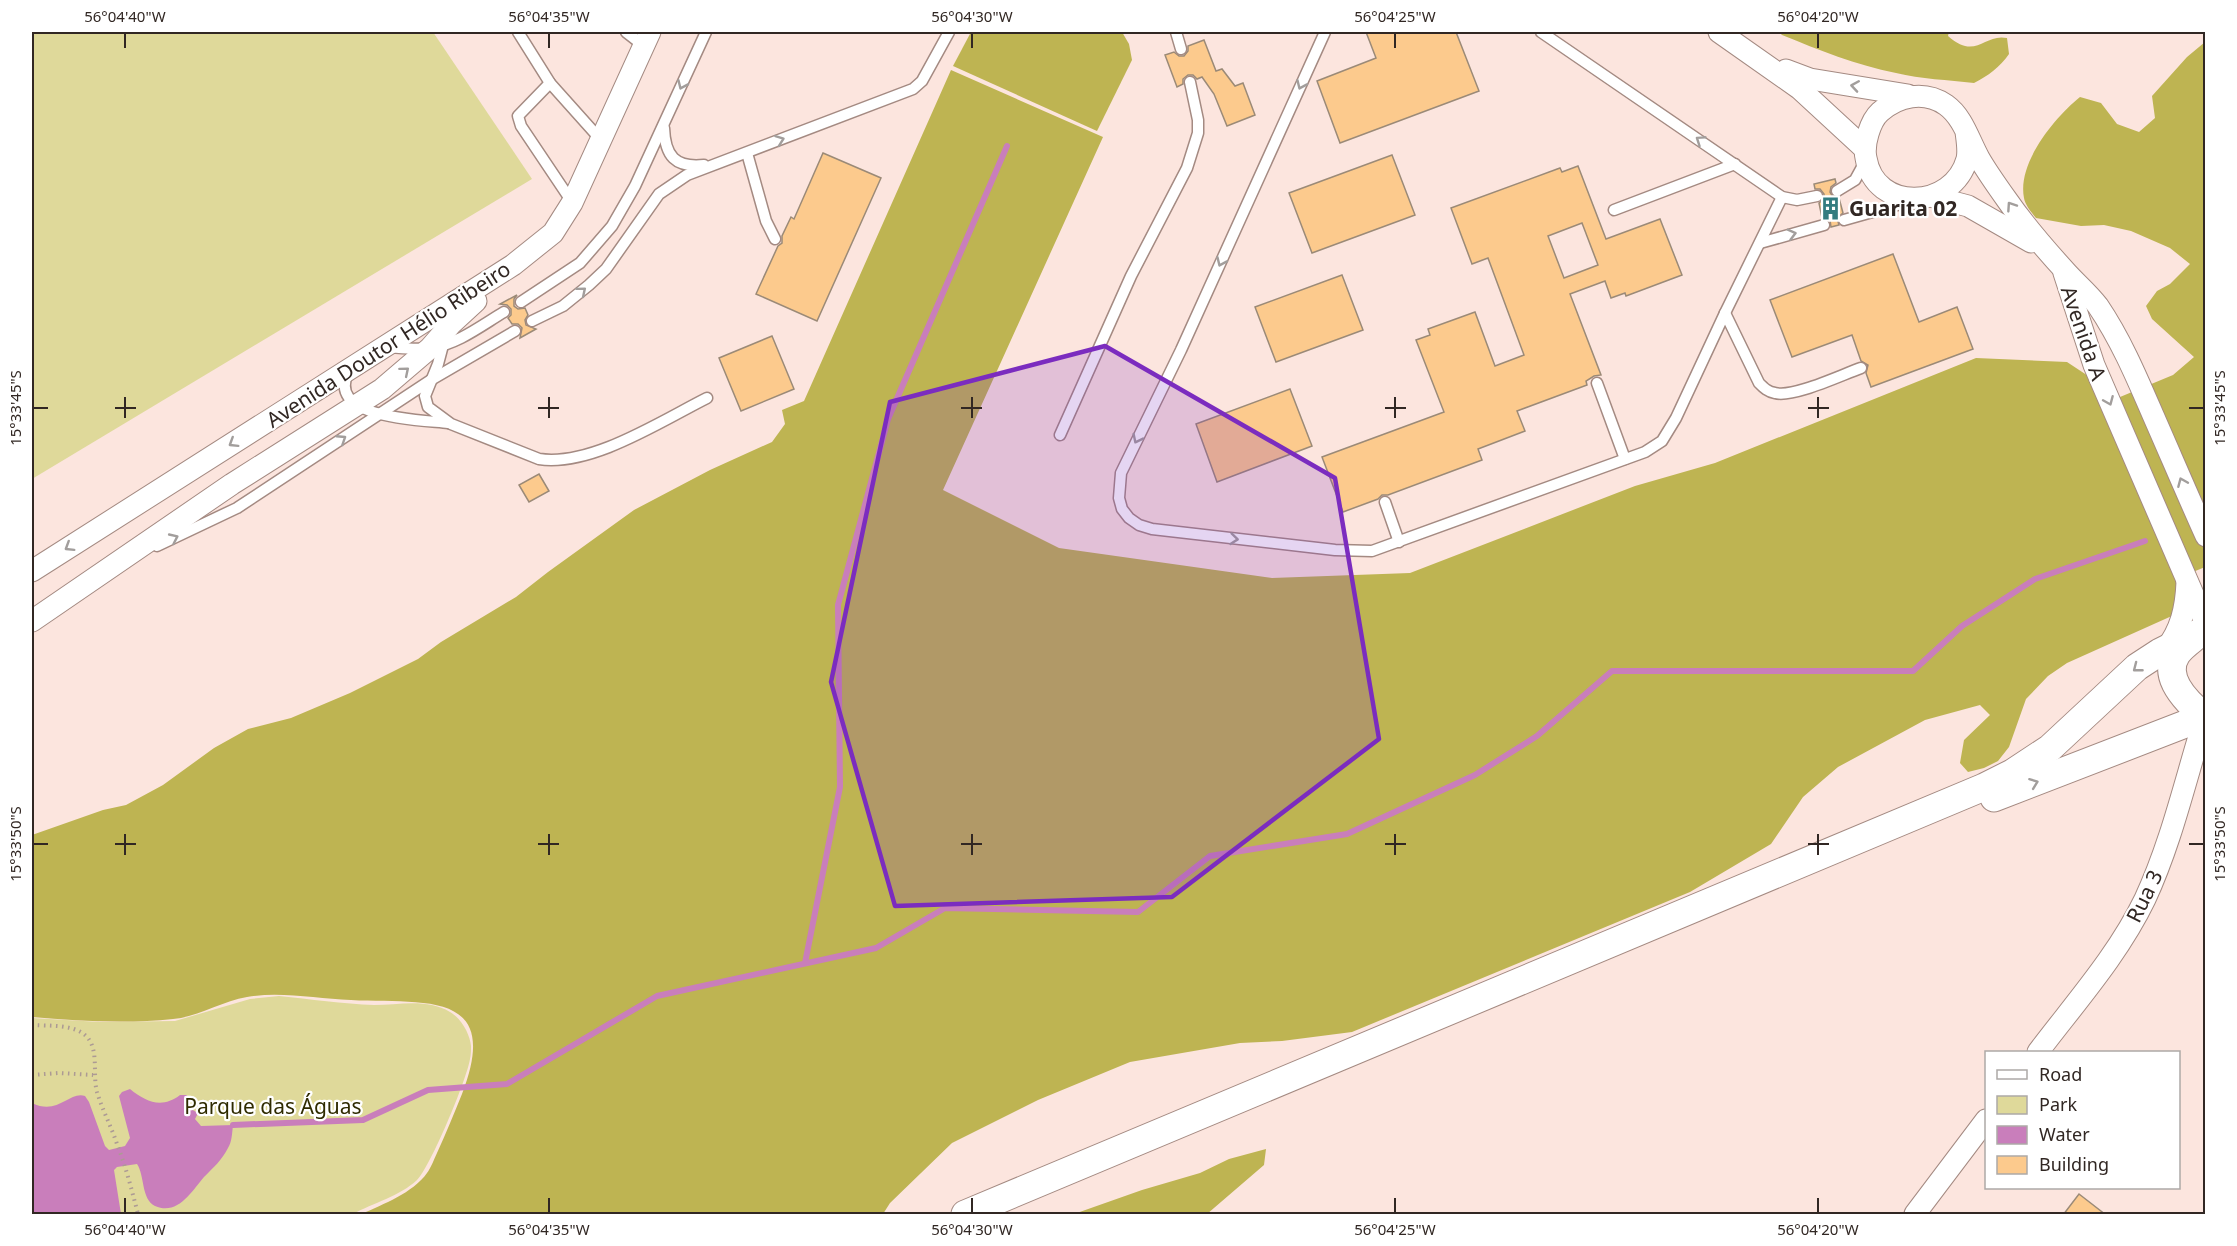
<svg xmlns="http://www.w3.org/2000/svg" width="2237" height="1246" viewBox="0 0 2237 1246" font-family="'Noto Sans',sans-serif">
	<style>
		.green { fill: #dfd99a }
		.forest { fill: #beb452 }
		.water { fill: #c97ebb }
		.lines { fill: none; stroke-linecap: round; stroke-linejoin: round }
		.stream { stroke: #c97ebb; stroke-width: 6 }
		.building { fill: #fcca8d; stroke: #9b8a77; stroke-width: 1.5; fill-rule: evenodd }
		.service-casing { stroke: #a48a82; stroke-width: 13 }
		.minor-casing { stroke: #a48a82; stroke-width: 23 }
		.tertiary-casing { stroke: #a48a82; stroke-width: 29 }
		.path { stroke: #ac9a94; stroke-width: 4; stroke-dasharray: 1.5 4.5; stroke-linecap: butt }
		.service { stroke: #fff; stroke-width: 10 }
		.minor { stroke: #fff; stroke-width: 21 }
		.tertiary { stroke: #fff; stroke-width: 27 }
		.oneway { stroke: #a29e9c }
		.marked { fill: #7b2cbf; fill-opacity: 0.2; stroke: #7b2cbf; stroke-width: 4.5; stroke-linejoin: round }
		.ticks { fill: none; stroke: #312723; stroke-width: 2 }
		.labels { text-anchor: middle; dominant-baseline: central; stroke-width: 4.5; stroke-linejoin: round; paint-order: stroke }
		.poi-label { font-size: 21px; font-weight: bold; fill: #312723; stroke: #fff; text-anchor: start }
		.street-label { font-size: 21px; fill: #312723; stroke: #fff }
		.park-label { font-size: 21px; fill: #2f2b00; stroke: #fff }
		.neatline { fill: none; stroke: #312723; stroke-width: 2 }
		.ticks-label { font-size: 15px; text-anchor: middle; fill: #312723 }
	</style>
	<rect width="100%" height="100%" fill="#fce5de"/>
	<g class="green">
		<path d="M32,32H433L532,179L32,479Z"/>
		<path d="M279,996C310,999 343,1004 374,1005C399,1005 427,998 450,1012C461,1018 470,1034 471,1046C471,1050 471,1055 470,1059C467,1079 430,1168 417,1180C400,1196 373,1203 353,1214H32V1018L100,1022L175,1021L250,999Z"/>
	</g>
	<g class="forest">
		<path d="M971,32H1122L1129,44L1132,60L1097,131L953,66Z"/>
		<path d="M1779,32H1949L1948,36C1976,61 1984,33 2007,38L2009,54C2000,67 1988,76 1974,83C1948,80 1921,79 1896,73C1856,65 1819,50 1782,35Z"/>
		<path d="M2205,42V567L2193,572L2174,615L2067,663L2048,676L2026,699L2009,747L1998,761L1984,768L1968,772L1960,763L1964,740L1990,715L1980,705L1925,720L1838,767L1803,797L1771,844L1690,892L1352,1032L1282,1041L1240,1043L1130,1062L1038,1100L952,1143L890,1203L883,1214H362C383,1204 413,1193 427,1173C431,1168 434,1159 437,1153C446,1133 454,1114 462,1094C503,988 422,1004 351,1000C317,999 281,991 247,997C222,1001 198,1017 173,1019C127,1024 78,1021 32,1017V835L103,810L126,805L163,785L214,748L248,729L291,718L350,693L418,659L441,642L516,597L548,572L634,510L710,470L772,442L785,424L782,410L804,401L951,70L1103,137L943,490L1059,548L1272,578L1410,573L1635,486L1715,463L1976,358L2067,362L2120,397L2173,375L2194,357L2152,319L2146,306L2157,291L2170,284L2190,264L2170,248L2131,231L2104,225L2081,226L2036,218C2032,213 2025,205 2024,198C2017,163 2055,117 2080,97L2101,103L2117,124L2139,132L2155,118L2152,96L2187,57Z"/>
		<path d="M1266,1149L1264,1165L1207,1214H1074L1142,1190L1200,1173L1229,1159Z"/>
	</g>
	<path class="water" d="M130,1089C146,1102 162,1109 180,1095H187L189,1108L198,1113L195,1119L201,1126L233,1125C232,1133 232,1142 228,1148C222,1160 213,1168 204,1177C192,1191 178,1216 155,1206C141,1199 145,1176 137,1164L117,1167L114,1170L121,1214H32V1103C58,1116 69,1091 85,1096L89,1102L105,1146L109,1150L125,1146L130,1138L119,1096L122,1092Z"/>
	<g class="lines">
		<g class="stream">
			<path d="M805,963L840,787L838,605L888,419L1007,146"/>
			<path d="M233,1125L363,1120L428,1090L507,1084L657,996L876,948L945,908L1138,912L1210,856L1347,834L1475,775L1537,736L1612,671H1913L1962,626L2035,579L2145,541"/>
		</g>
	</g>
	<g class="building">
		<path d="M1366,32H1456L1479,91L1340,143L1317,81L1376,58Z"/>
		<path d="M1204,40L1216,71L1222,69L1235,86L1243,83L1255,115L1227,126L1214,94L1202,77L1197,79L1193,75H1188L1183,79V84L1177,87L1165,55L1174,52L1179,56H1184L1188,51V46Z"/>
		<path d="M823,153L881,178L817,321L756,294L778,246L782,243V236L791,217L794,219Z"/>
		<path d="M1392,155L1415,215L1312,253L1289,193Z"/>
		<path d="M1578,166L1606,239L1660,219L1682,275L1626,296L1625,293L1611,298L1605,281L1570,294L1601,375L1594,376L1586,381L1587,385L1517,411L1525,431L1478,449L1482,460L1388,495H1382L1378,499L1343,512L1322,457L1444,412L1416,340L1430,335L1428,329L1475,312L1495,366L1524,355L1488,258L1472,264L1451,208L1560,168L1562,172ZM1582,223L1598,265L1564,278L1548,236Z"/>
		<path d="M1835,179L1836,183L1831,187L1830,192L1833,197L1839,198L1843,213L1837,218L1839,225L1831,227L1830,220L1822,218L1819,203L1824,199V194L1820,189H1815L1814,184Z"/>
		<path d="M1893,254L1919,322L1957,307L1973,349L1871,387L1866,373L1868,365L1861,361L1852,335L1792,357L1770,300Z"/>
		<path d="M1342,275L1363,330L1276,362L1255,307Z"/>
		<path d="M517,295L514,299V306L518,309L525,308L528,315L525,320L526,325L536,329L520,338L522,328L518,324H512L508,318L511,315V309L507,305L500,304Z"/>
		<path d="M772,336L794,389L741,411L719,358Z"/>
		<path d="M1290,389L1312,446L1217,482L1196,424Z"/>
		<path d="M539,474L549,491L529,502L519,485Z"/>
		<path d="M2079,1194L2106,1215H2063Z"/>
	</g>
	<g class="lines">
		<defs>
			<g id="service">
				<path d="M518,32L550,83L601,140"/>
				<path d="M626,32L644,46"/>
				<path d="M1176,32L1181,49"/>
				<path d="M1325,32L1181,350L1121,473L1119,498L1122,509L1129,518L1139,525L1152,529L1335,550L1372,551L1645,452L1662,441L1676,418L1725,313L1782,197"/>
				<path d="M1541,32L1782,197L1797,200L1817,196"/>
				<path d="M550,83L518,116L521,126L572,202"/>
				<path d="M664,128C665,156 675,168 704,165"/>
				<path d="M747,153L766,221L775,239"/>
				<path d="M1837,191L1855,180L1866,160"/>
				<path d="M1614,210L1735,164"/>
				<path d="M1844,220L1908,202"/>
				<path d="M1760,243L1824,225"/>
				<path d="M521,302L580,263L612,226L635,186L706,32"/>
				<path d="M1725,313L1759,383C1764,388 1768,392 1775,393C1793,398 1841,375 1861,368"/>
				<path d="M532,321L563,306L589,285L606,269L659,194L687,175L913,89L922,81L949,32"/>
				<path d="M443,345L438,364L425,396L428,407L451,424L539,459C591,467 661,421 707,398"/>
				<path d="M388,347C402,348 417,350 431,348C458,344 482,325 504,312"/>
				<path d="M348,373C326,419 423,420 448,423"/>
				<path d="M1597,383L1625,459"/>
				<path d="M1060,435L1131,276L1187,168L1198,133V120L1190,82"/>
				<path d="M1385,502L1399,542"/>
				<path d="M157,546L237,508L431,380L515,331"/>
			</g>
			<g id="minor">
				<path d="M1719,32L1800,89L1865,149"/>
				<path d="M1786,70L1810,79L1908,95"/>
				<path d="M1966,132C1967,140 1969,151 1967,159C1953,210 1875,213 1866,158C1863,145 1870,121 1880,112C1898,96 1924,90 1946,105C1963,117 1969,140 1979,158C1987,172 1997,186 2007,200C2025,226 2045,249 2067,273C2077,284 2089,294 2098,306C2121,340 2137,378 2153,415C2171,456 2188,496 2206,536"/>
				<path d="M1934,197L1968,206L2031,242"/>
				<path d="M2064,273L2094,365L2206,624"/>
				<path d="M32,571L513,265L553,233L572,203L650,32"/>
				<path d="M32,621L232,484L382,389L430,348L451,324L476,301"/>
				<path d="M2165,650C2181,630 2186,608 2187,582"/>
				<path d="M2038,1052C2075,1003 2118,955 2145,899C2172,841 2186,777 2205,717"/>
				<path d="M1915,1214L1986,1120"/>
			</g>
			<g id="tertiary">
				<path d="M2194,638C2189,642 2181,648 2177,654C2161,677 2188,703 2205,717"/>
				<path d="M1994,798L2206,716"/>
				<path d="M965,1214L1984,787L2012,773L2050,748L2137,667L2160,652L2206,629"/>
			</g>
		</defs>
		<use href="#service" class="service-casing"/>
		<use href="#minor" class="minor-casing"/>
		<use href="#tertiary" class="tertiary-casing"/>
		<g class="path">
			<path d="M32,1025C48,1026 72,1024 85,1035C100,1048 92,1074 97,1092C102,1109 111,1126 117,1144C126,1167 132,1191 138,1214"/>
			<path d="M32,1075L59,1073L93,1075"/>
		</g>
		<use href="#service" class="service"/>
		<use href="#minor" class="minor"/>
		<use href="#tertiary" class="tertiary"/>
	</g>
	<defs><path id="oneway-chevron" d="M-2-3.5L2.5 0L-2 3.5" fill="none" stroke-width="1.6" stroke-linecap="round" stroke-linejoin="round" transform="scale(1.5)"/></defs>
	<g class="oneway">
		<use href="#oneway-chevron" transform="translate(682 85) rotate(114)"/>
		<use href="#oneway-chevron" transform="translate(1301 85) rotate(114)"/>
		<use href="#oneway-chevron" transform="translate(1855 86) rotate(-171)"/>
		<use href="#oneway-chevron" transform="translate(780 140) rotate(-20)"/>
		<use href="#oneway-chevron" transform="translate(1700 140) rotate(-146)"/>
		<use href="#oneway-chevron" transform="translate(2011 206) rotate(-124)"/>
		<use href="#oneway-chevron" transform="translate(1792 234) rotate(-15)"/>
		<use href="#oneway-chevron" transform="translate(1221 262) rotate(114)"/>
		<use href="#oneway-chevron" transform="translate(582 291) rotate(-40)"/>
		<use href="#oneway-chevron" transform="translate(405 371) rotate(-40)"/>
		<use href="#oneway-chevron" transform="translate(2109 401) rotate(67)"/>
		<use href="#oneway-chevron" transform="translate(342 439) rotate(-33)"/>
		<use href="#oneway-chevron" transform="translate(1137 439) rotate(116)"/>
		<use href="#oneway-chevron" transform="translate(233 443) rotate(148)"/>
		<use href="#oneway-chevron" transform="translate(2182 482) rotate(-113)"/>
		<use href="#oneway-chevron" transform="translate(174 538) rotate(-25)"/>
		<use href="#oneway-chevron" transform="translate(1234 539) rotate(6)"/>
		<use href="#oneway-chevron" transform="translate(69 547) rotate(148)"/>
		<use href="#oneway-chevron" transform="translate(2137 668) rotate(142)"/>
		<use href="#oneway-chevron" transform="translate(2034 783) rotate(-21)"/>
	</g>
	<path class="marked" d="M1105,346L1335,478L1379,739L1172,897L895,906L831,682L890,402Z"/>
	<path class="ticks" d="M125,33V48M549,33V48M972,33V48M1395,33V48M1818,33V48M125,397V418M549,397V418M972,397V418M1395,397V418M1818,397V418M33,408H48M115,408H136M538,408H559M961,408H982M1385,408H1406M1808,408H1829M2189,408H2204M125,834V855M549,834V855M972,834V855M1395,834V855M1818,834V855M33,844H48M115,844H136M538,844H559M961,844H982M1385,844H1406M1808,844H1829M2189,844H2204M125,1198V1213M549,1198V1213M972,1198V1213M1395,1198V1213M1818,1198V1213"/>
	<defs>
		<symbol id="building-bare" viewBox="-9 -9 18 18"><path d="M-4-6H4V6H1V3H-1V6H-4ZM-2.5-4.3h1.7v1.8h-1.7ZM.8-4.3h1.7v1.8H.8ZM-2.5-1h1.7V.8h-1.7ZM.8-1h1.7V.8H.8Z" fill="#337c80" stroke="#fff" stroke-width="2.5" paint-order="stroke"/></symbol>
	</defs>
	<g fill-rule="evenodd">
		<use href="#building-bare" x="1814" y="192" width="33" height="33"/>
	</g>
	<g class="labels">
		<g class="poi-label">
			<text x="1849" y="208">Guarita 02</text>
		</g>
		<g class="street-label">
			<text transform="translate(2084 333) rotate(71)">Avenida A</text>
			<text transform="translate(388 344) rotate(-33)">Avenida Doutor Hélio Ribeiro</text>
			<text transform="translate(2144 896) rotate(-64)">Rua 3</text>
		</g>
		<g class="park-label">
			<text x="273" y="1106">Parque das Águas</text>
		</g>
	</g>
	<rect width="2237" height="1246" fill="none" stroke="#ffffff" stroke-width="66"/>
	<rect x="1985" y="1051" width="195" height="138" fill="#ffffff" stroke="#ada9a7" stroke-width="1.5"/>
	<rect x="1997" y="1070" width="30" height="9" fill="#ffffff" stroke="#ada9a7" stroke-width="1.5"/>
	<text x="2039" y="1081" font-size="18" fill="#312723">Road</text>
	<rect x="1997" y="1096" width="30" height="18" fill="#dfd99a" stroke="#ada9a7" stroke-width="1.5"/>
	<text x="2039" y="1111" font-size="18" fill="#312723">Park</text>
	<rect x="1997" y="1126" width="30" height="18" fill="#c97ebb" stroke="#ada9a7" stroke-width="1.5"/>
	<text x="2039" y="1141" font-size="18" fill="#312723">Water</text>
	<rect x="1997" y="1156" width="30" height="18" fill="#fcca8d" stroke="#ada9a7" stroke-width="1.5"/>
	<text x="2039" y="1171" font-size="18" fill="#312723">Building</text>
	<rect x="33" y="33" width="2171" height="1180" class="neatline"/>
	<g class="ticks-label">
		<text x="125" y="22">56°04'40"W</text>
		<text x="549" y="22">56°04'35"W</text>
		<text x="972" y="22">56°04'30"W</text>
		<text x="1395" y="22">56°04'25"W</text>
		<text x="1818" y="22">56°04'20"W</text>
		<text transform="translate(16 408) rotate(-90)" y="5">15°33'45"S</text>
		<text transform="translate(2220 408) rotate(-90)" y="5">15°33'45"S</text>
		<text transform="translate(16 844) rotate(-90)" y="5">15°33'50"S</text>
		<text transform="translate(2220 844) rotate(-90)" y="5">15°33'50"S</text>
		<text x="125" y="1235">56°04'40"W</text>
		<text x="549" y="1235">56°04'35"W</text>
		<text x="972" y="1235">56°04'30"W</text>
		<text x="1395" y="1235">56°04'25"W</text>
		<text x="1818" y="1235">56°04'20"W</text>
	</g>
</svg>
